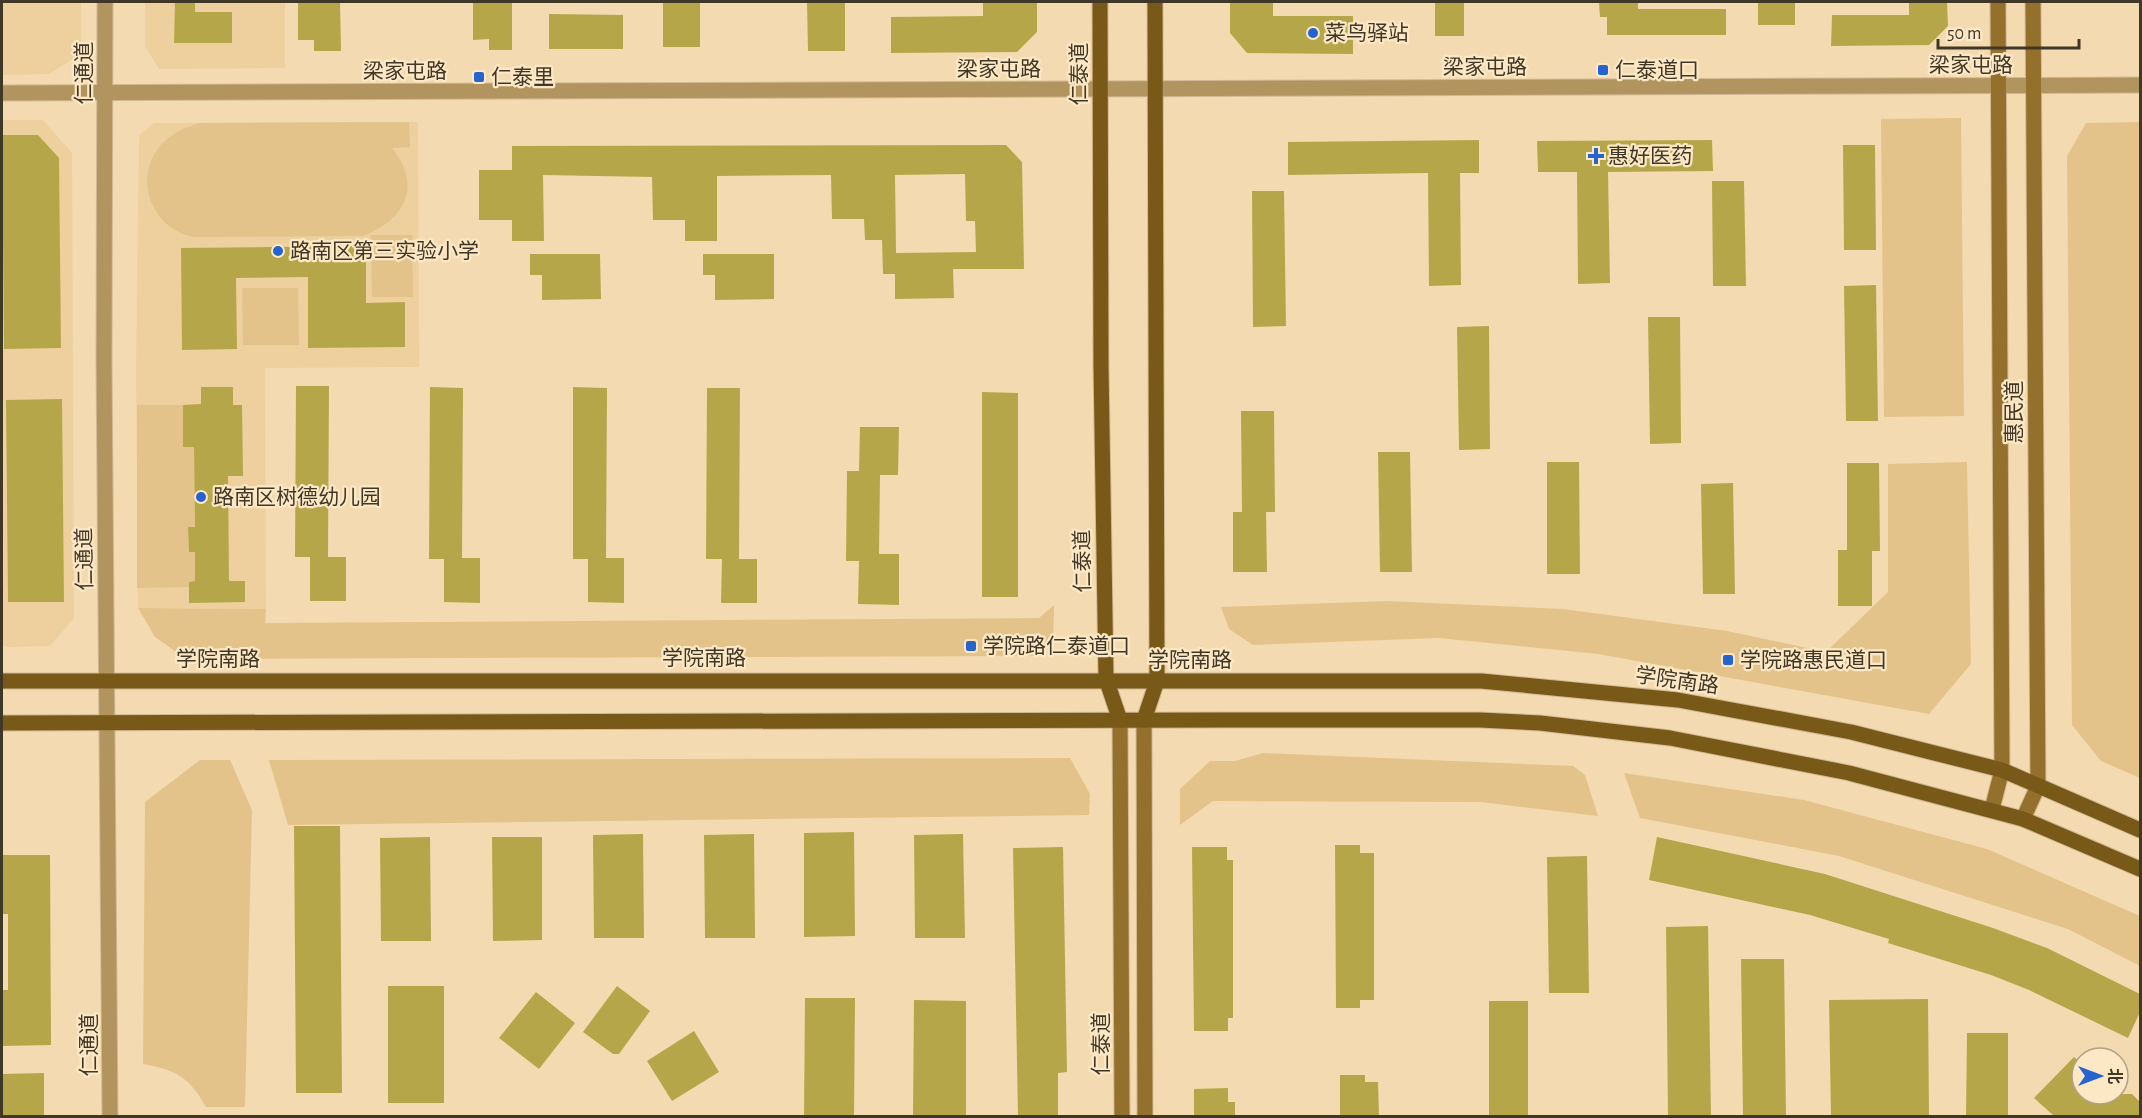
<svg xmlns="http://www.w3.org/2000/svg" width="2142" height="1118" viewBox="0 0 2142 1118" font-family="'Alegreya Sans','Noto Sans SC',sans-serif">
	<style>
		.built { fill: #edd09e }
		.green { fill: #e4c38a }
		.building { fill: #b5a749; fill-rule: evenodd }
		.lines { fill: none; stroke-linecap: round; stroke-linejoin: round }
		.tertiary-casing { stroke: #d0b994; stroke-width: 17 }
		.secondary-casing { stroke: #d0b994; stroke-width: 17 }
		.primary-casing { stroke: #d0b994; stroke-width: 17 }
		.tertiary { stroke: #b2945f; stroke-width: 15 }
		.secondary { stroke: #94702d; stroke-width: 15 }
		.primary { stroke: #795918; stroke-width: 15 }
		.poi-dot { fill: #2564d0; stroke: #fde8c6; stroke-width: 2 }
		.labels { text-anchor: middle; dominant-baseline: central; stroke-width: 4.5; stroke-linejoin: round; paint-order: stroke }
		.poi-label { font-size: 21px; fill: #413726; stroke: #fde8c6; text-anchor: start }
		.street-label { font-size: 21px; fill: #413726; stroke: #fde8c6 }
	</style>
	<rect width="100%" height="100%" fill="#f4dab0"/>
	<g class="built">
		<path d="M2,2H81V54L49,74L2,75Z"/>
		<path d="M145,2H285V68L159,69L145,46Z"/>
		<path d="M2,120H43L72,153L74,618L50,646L7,647L2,644Z"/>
		<path d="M418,122L419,367L265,368L266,609L138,608L136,369L139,135L154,123Z"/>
	</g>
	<g class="green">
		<path d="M1961,118L1964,416L1884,417L1881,119Z"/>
		<path d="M409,122L410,147L392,148C423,186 405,220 363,236L194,237C154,230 134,184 157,150C167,135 183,128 200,123Z"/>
		<path d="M2140,122V778L2101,761L2072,725L2067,156L2086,123Z"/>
		<path d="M371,235H412L413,297H372Z"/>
		<path d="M242,288H298L299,345H243Z"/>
		<path d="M137,405H183V447H194L195,527L188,528L189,552H195V581L189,582V587L137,588Z"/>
		<path d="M1967,462L1971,664L1929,714L1598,654L1439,638L1253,645L1229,629L1221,607L1387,601L1563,609L1727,631L1826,652L1888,592V464Z"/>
		<path d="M1054,605L1053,645L1035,656L186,659L155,637L138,608L266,609L265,623L1039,618Z"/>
		<path d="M1263,753L1573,766L1585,775L1598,816L1481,802L1213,801L1180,825V789L1210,761H1235Z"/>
		<path d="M1070,758L1090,794L1089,815L288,825L269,760Z"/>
		<path d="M200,760H230L252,810L245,1107H206C190,1078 177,1070 143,1064L145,802Z"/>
		<path d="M1624,773L1804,800L1987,849L2140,916V966L2068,929L1839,856L1640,818Z"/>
	</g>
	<g class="building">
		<path d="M175,2H195V12H232V43H174Z"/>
		<path d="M298,2H340L341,51H314V40H298Z"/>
		<path d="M473,2H512V50H489V39L473,40Z"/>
		<rect x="663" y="2" width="37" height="45"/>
		<path d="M807,2H845V51H808Z"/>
		<path d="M983,2H1037V32L1017,52L891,53V17L983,16Z"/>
		<path d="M1230,2H1273V16H1353V54L1247,53L1230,33Z"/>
		<rect x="1435" y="2" width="29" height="34"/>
		<path d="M1599,2H1638V9H1726V35H1607V17H1600Z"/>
		<rect x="1758" y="2" width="37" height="23"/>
		<path d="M1909,2H1947L1948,26L1929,45L1831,46L1832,15H1909Z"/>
		<path d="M549,14L623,15V49H549Z"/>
		<path d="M2,135H38L59,158L61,348L4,349Z"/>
		<path d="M1479,140V173H1460L1461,285L1429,286L1428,173L1288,175V142Z"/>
		<path d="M1712,140L1713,171L1608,172L1610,283L1578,284L1577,172H1538L1537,141Z"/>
		<path d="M1006,145L1022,162L1024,269H953L954,298L895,299V274H883L882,240H865L864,219H832L831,175L717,176V241H685V220H653L652,177L543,175L544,241H512V220H479V170H512V146ZM965,174L966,221H975L976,252L896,253L895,175Z"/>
		<path d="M1843,145H1875L1876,250H1844Z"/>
		<path d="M1712,181H1744L1746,286H1713Z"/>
		<path d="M1252,191H1284L1286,326L1253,327Z"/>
		<path d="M366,246V303L405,302V347L308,348V277L236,278L237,349L182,350L181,248Z"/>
		<path d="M530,254H600L601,299L542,300V275H530Z"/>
		<path d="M703,254H774V299L715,300V275H703Z"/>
		<path d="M1876,285L1878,421H1846L1844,286Z"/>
		<path d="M1648,317H1680L1681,443L1650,444Z"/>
		<path d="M1489,326L1490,449L1459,450L1457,327Z"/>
		<path d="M296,386H329L328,557H346V601H310V557H295Z"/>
		<path d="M201,387H233V405H242L243,476H228L229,581H245V602L189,603V582L195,581V552H189L188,527H195L194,447H183V405L201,404Z"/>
		<path d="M430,387L463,388L462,558H480V603L444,602V559H429Z"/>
		<path d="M573,387L607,388L606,558H624V603L588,602V559H573Z"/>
		<path d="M707,388H740L739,559H757V603H721L722,559H706Z"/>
		<path d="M982,392L1018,393V597H982Z"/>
		<path d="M62,399L64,602H8L6,400Z"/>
		<path d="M1241,411H1274L1275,512H1266L1267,572H1233V512H1242Z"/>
		<path d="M860,427H899L898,475H880L879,554H899V605L858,604L859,561H846L847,471H859Z"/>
		<path d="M1378,452H1410L1412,572H1380Z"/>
		<path d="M1547,462H1579L1580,574H1547Z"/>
		<path d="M1847,463H1879L1880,551H1872V606H1838V550H1847Z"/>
		<path d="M1733,483L1735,594H1703L1701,484Z"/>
		<path d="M294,826H340L342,1093H296Z"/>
		<path d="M854,832L855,936L804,937V833Z"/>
		<path d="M643,834L644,938H594L593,835Z"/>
		<path d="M754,834L755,938H705L704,835Z"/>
		<path d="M963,834L965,938H915L914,835Z"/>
		<path d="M430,837L431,941H381L380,838Z"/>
		<path d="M492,837H542V940L493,941Z"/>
		<path d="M1657,837L1825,874L1993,928L2047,948L2140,994V1012L2128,1038L2029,990L1991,975L1888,943L1889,939L1810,915L1649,880Z"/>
		<path d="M1335,845H1360V853H1374V1000H1360V1008H1336Z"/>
		<path d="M1063,847L1067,1072L1058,1073V1116H1018L1013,848Z"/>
		<path d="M1192,847H1227V860H1233V1018H1228V1031H1194Z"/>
		<path d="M2,855H50L51,1045L2,1046V990H8V914H2Z"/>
		<path d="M1587,856L1589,993H1549L1547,857Z"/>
		<path d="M1708,926L1711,1116H1668L1666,927Z"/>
		<path d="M1741,959H1784L1786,1116H1743Z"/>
		<rect x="388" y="986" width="56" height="117"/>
		<path d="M617,986L650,1011L619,1054H613L583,1032Z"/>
		<path d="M536,992L575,1023L539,1069L499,1038Z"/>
		<path d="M805,998H855L854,1116H804Z"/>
		<path d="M1928,999L1929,1116H1831L1829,1000Z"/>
		<path d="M914,1000L966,1001V1116H913Z"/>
		<rect x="1489" y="1001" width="39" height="115"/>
		<path d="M694,1031L719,1072L672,1101L647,1061Z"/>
		<path d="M1967,1033H2008V1116H1966Z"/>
		<path d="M2074,1057L2082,1064V1094H2132L2140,1102V1116H2054L2034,1098Z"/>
		<path d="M44,1073V1116H2V1074Z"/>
		<path d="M1340,1075H1365V1082H1378L1379,1116H1340Z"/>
		<path d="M1228,1088V1102H1235V1116H1194V1089Z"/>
	</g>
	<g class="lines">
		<defs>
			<g id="tertiary">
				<path d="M105,2L104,360L110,1116"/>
				<path d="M2,93L2140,85"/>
			</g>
			<g id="secondary">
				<path d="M1120,720L1122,1116"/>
				<path d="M1144,720L1145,1116"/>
				<path d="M1992,809L2002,770L1998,2"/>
				<path d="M2023,819L2038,786L2033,2"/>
			</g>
			<g id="primary">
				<path d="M1100,2L1101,366L1106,679L1120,720"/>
				<path d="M2,681H1481L1678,700L1851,732L2002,770L2140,830"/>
				<path d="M1144,720L1157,681L1155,2"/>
				<path d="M2,723L1221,720H1480L1540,723L1670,738L1849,773L2023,819L2140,869"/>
			</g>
		</defs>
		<use href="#tertiary" class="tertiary-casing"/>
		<use href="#secondary" class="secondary-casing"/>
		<use href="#primary" class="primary-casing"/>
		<use href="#tertiary" class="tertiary"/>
		<use href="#secondary" class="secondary"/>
		<use href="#primary" class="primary"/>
	</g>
	<g class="poi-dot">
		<circle cx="1313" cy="33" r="6"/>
		<rect x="1597" y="64" width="12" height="12" rx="3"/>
		<rect x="473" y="71" width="12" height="12" rx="3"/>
		<path d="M1593 147h6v6h6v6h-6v6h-6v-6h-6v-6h6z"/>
		<circle cx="278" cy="251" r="6"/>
		<circle cx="201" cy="497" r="6"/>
		<rect x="965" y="640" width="12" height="12" rx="3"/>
		<rect x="1722" y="654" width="12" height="12" rx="3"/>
	</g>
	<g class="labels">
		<g class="poi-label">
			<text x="1325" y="33">菜鸟驿站</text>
			<text x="1615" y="70">仁泰道口</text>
			<text x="491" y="77">仁泰里</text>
			<text x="1608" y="156">惠好医药</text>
			<text x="290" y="251">路南区第三实验小学</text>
			<text x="213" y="497">路南区树德幼儿园</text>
			<text x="983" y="646">学院路仁泰道口</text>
			<text x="1740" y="660">学院路惠民道口</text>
		</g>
		<g class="street-label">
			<text x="1971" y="65">梁家屯路</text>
			<text x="1485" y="67">梁家屯路</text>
			<text x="999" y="69">梁家屯路</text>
			<text x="405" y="71">梁家屯路</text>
			<text transform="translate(84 73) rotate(-90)">仁通道</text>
			<text transform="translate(1079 74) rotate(-90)">仁泰道</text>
			<text transform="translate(2014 412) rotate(-90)">惠民道</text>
			<text transform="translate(85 559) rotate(-91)">仁通道</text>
			<text transform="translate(1083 561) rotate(-91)">仁泰道</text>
			<text x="704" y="658">学院南路</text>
			<text x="218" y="659">学院南路</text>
			<text x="1190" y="660">学院南路</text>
			<text transform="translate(1677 681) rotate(8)">学院南路</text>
			<text transform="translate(1101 1044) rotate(-90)">仁泰道</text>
			<text transform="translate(89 1045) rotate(-90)">仁通道</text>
		</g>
	</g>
	<rect width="2142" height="1118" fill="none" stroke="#413726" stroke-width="6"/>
	<g transform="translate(2100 1076) rotate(90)"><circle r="28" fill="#fde8c6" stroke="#b2a186" stroke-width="1.5"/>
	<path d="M0-4.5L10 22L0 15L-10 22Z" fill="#2564d0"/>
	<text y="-9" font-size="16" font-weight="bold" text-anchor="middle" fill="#413726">北</text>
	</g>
	<path d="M1938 39v9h141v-9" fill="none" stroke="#413726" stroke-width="3"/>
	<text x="1947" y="39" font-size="18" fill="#413726" stroke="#fde8c6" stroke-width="4.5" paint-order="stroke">50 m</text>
</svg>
